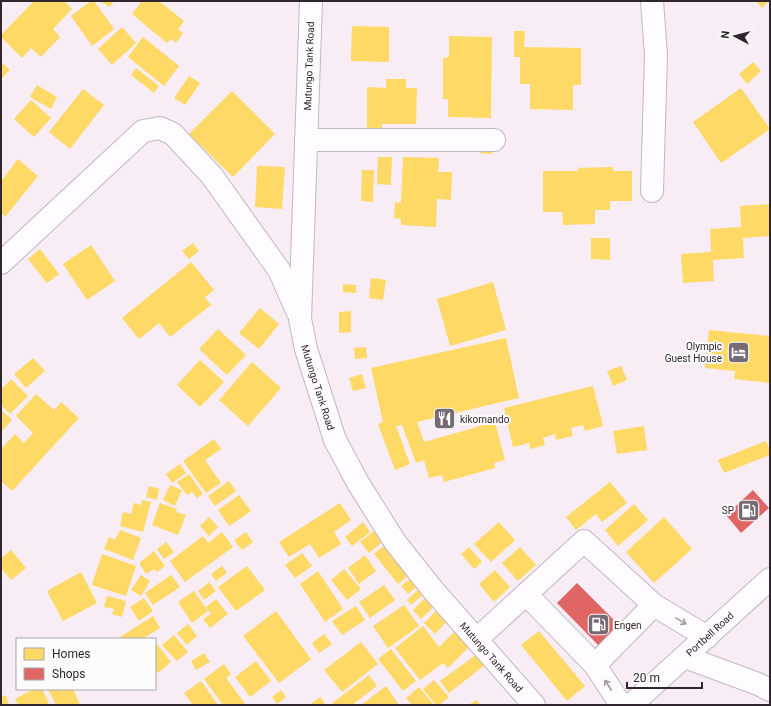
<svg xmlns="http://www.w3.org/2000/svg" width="771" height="706" viewBox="0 0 771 706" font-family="Roboto,sans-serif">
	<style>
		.homes { fill: #ffd966 }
		.shops { fill: #e06666 }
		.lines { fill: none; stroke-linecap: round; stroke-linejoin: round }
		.minor-casing { stroke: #c2b8c0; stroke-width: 24 }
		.major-casing { stroke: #c2b8c0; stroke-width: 24 }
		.minor { stroke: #fefcfe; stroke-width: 22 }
		.major { stroke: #fefcfe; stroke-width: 22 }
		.oneway { stroke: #a19ca0 }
		.labels { text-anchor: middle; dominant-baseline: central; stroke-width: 4; stroke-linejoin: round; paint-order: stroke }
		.street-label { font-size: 10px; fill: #30262e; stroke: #fcfcfc }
		.poi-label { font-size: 10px; fill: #30262e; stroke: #fcfcfc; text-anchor: end }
	</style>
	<rect width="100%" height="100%" fill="#f8ecf5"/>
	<g class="homes">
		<path d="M34,1H64L72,9L53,29L60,37L41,57L31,48L22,58L1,37V35Z"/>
		<path d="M91,1H94L114,29L92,46L71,16Z"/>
		<path d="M99,1H114L110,7Z"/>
		<path d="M142,1H159L184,21L178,29L183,33L176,43L171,39L167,43L132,14Z"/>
		<path d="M756,1H769L762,8Z"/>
		<path d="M352,26L389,27V62L351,61Z"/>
		<path d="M122,27L136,43L112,65L98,49Z"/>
		<path d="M514,31H525L524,47L581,48V85H573V110L530,109V84H520V57H514Z"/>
		<path d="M449,36L492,37L491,118L448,117V99H443V58L449,57Z"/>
		<path d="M143,37L179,66L164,86L128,57Z"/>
		<path d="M1,62L10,70L1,79Z"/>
		<path d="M753,62L761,71L747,84L739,74Z"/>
		<path d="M136,68L159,86L154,93L131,75Z"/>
		<path d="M189,76L200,83L185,105L174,98Z"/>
		<path d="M386,79H406V88H417L416,124H382V136H367V87L386,88Z"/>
		<path d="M37,85L57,97L51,109L30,97Z"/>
		<path d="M741,88L770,129L721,163L693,122Z"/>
		<path d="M83,89L104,105L70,149L49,132Z"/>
		<path d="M232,91L275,134L233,177L189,134Z"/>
		<path d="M31,100L51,118L34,137L14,119Z"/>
		<path d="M480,145L493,146L492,154L480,153Z"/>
		<path d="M378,157H392L391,185L377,184Z"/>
		<path d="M403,157L439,158L438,172H452L451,200L437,199L436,227L401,225V219L394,218L395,202L401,203Z"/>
		<path d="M18,159L38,176L5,217L1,213V181Z"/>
		<path d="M257,166L285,167L282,209L255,207Z"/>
		<path d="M613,167V171H632V201H610V210H595V224L563,225L562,212H543V171H578V168Z"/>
		<path d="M362,170H374L373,202L361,201Z"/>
		<path d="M770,204V236L743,238L744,258L713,260L714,281L683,283L681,254L711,252L710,229L741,227L740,206Z"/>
		<path d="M591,238H610V260L591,259Z"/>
		<path d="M193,243L199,251L189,259L182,251Z"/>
		<path d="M91,245L115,281L87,300L63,264Z"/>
		<path d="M40,249L59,274L47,283L28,259Z"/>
		<path d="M191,262L214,290L205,297L211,305L170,337L159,323L139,339L122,318Z"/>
		<path d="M371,278L386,280L383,300L369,298Z"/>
		<path d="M493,282L506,330L450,346L437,299Z"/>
		<path d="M343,284L356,285V293L343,292Z"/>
		<path d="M260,308L279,324L259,349L239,333Z"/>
		<path d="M351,311V332L339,333V312Z"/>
		<path d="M218,329L246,355L227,375L199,349Z"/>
		<path d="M709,330L770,336V383L734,379L735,371L705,368Z"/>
		<path d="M506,338L519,398L417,422L424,442L495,422L505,460L494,463L495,468L444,482L442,475L429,478L424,460L416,463L402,425L396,426L410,464L395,470L378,424L383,422L371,368Z"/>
		<path d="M366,347L367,358L355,359L354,348Z"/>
		<path d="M33,358L45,371L26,388L14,374Z"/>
		<path d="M200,360L224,382L200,407L177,385Z"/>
		<path d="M252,362L281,388L248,426L219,400Z"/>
		<path d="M621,366L627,380L613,386L607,371Z"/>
		<path d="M362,374L366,388L353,391L349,378Z"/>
		<path d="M11,379L28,396L10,414L1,405V390Z"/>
		<path d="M593,386L603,426L585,431L583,425L571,428L573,436L556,440L555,434L543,438L545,445L530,449L529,443L513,447L504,408Z"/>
		<path d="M36,394L54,410L61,402L79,418L12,491L1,481V449L15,434L24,443L33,433L16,416Z"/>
		<path d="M1,410L12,420L1,432Z"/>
		<path d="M644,426L647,450L617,454L613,431Z"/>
		<path d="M214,439L221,449L205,460L221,483L206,493L183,461Z"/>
		<path d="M766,441L770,450V455L724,473L718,460Z"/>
		<path d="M180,464L186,473L172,483L166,474Z"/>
		<path d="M189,474L203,494L197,498L192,492L187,495L177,482Z"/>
		<path d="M229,481L236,491L215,506L208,496Z"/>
		<path d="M610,482L627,503L602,522L596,514L576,530L566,517Z"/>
		<path d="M170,485L182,490L175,506L163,500Z"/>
		<path d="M149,486L159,489L157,500L146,497Z"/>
		<path d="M239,495L251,511L229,526L218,510Z"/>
		<path d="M142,500L151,502L143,532L120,526L123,512L131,514L134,503L141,505Z"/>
		<path d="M160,503L177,509L176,512L186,515L178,535L152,525Z"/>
		<path d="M340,503L351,520L334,532L341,544L319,558L310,544L289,557L279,542Z"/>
		<path d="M634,504L648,520L618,546L605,530Z"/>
		<path d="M209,517L218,527L209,536L200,526Z"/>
		<path d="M664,517L692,549L654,583L626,552Z"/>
		<path d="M363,522L370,532L352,546L345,537Z"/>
		<path d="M499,522L515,540L491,562L474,544Z"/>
		<path d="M120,530L141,538L133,560L104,549L109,537L115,540Z"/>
		<path d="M374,531L382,542L369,553L360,542Z"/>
		<path d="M222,532L233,547L185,582L170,561L203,536L208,543Z"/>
		<path d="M246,532L253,542L242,550L234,540Z"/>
		<path d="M166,542L174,552L164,559L157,549Z"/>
		<path d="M385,545L409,575L398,584L374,554Z"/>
		<path d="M469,547L482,562L474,569L461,554Z"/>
		<path d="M520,547L536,565L518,581L502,563Z"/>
		<path d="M11,550L26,568L11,580L1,568V558Z"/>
		<path d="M154,551L165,566L157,572L154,569L146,574L139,563Z"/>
		<path d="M302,553L312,566L295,578L285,565Z"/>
		<path d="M102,554L136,566L126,596L92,585Z"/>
		<path d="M365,555L376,571L359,584L348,568Z"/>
		<path d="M222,566L227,573L216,581L211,574Z"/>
		<path d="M247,566L265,590L236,611L218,587Z"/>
		<path d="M344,569L361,589L347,600L331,580Z"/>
		<path d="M495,570L510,587L494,602L479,584Z"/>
		<path d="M318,571L343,609L325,622L300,584Z"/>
		<path d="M81,572L97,603L63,621L47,591Z"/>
		<path d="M141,575L150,581L141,596L131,590Z"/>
		<path d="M171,575L180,587L153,605L145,593Z"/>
		<path d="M412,577L418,586L408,594L401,586Z"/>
		<path d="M209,582L216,591L204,600L198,591Z"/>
		<path d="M384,585L395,600L370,618L359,602Z"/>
		<path d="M422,586L427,591L411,605L407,600Z"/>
		<path d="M194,591L208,611L192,623L178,602Z"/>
		<path d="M430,593L439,602L421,619L413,610Z"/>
		<path d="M107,596L126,601L122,617L112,614L114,609L104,607Z"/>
		<path d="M144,598L153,611L139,621L130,607Z"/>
		<path d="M216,599L228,614L210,628L203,619L211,614L206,607Z"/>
		<path d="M404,605L419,626L388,648L373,626Z"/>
		<path d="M356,606L365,620L342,635L332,621Z"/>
		<path d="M441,606L451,617L435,634L424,623Z"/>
		<path d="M276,611L311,659L279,683L243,636Z"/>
		<path d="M153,616L160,628L142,639H121L120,637Z"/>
		<path d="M188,624L197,636L187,645L177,633Z"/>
		<path d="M423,626L439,647L454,632L469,647L448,668L443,663L420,680L395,648Z"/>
		<path d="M539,631L585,686L567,701L521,645Z"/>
		<path d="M324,634L332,644L319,653L312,643Z"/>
		<path d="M174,635L188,652L177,661L162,645Z"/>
		<path d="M361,642L378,664L342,692L324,670Z"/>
		<path d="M157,644L171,662L158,673L155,669V646Z"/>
		<path d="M391,649L416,681L403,691L378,659Z"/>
		<path d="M204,653L210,662L196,670L191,661Z"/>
		<path d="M477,654L485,665L449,693L440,681Z"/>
		<path d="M256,661L271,681L250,697L235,677Z"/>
		<path d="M224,664L231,674L226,678L246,705H223L204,679Z"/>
		<path d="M369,675L377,686L352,705H330Z"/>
		<path d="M434,680L449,697L439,705H436L423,689Z"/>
		<path d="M201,681L218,705H193L184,693Z"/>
		<path d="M386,686L399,705H361Z"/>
		<path d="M419,687L434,705H412L406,698Z"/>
		<path d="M34,689H42L49,703L46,705H18L15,699Z"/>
		<path d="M48,689H73L80,705H56Z"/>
		<path d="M281,690L286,697L277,704L272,697Z"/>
		<path d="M6,695L9,705H1V697Z"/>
		<path d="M320,697L326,705H309Z"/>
		<path d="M477,700L480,705H468Z"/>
	</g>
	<g class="shops">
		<path d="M753,490L769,508L741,533L726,515Z"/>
		<path d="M577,583L619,625L599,646L557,603Z"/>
	</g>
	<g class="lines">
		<defs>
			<g id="minor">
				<path id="s1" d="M311,1L300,319L306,349L335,440L358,483L395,542L433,590L534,705"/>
				<path d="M306,140H494"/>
				<path d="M652,191L656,55L652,1"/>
				<path d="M1,263L143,131L160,128L173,134L212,176L279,270L298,313"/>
				<path d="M526,594L595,665L621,705"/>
				<path d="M477,639L584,541L654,605L707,637"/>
				<path d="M685,657L758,684L770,690"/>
				<path d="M595,665L654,605"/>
			</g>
			<g id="major">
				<path id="s2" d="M631,705L770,579"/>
			</g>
		</defs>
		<use href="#minor" class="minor-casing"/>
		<use href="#major" class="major-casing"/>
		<use href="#minor" class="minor"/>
		<use href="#major" class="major"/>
	</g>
	<defs><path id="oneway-shaft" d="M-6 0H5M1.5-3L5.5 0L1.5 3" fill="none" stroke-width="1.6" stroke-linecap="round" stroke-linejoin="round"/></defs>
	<g class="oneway">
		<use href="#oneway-shaft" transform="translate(681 621) rotate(31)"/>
		<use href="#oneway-shaft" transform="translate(608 685) rotate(-123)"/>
	</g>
	<defs>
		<symbol id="hotel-square" viewBox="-11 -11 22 22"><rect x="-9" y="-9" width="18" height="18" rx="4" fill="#766b74" stroke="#fcfcfc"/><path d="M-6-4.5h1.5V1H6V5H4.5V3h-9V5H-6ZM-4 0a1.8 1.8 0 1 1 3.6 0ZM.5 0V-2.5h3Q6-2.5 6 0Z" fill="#fff"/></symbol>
		<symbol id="restaurant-square" viewBox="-11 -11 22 22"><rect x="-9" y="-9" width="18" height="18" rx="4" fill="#766b74" stroke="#fcfcfc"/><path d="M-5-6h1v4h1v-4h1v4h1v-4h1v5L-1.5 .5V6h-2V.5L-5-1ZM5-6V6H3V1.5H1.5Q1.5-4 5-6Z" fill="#fff"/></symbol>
		<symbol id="fuel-square" viewBox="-11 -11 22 22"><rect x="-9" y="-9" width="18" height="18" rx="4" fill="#766b74" stroke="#fcfcfc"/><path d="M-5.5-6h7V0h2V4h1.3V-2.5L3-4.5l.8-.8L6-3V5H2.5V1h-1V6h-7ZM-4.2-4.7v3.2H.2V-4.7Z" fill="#fff"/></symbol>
	</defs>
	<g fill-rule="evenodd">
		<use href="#hotel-square" x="726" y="340" width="25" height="25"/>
		<use href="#restaurant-square" x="432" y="406" width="25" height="25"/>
		<use href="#fuel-square" x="736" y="498" width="25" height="25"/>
		<use href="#fuel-square" x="586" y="612" width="25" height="25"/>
	</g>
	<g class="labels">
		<g class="street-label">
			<text transform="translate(309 66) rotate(-88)">Mutungo Tank Road</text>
			<text stroke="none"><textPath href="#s1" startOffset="389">Mutungo Tank Road</textPath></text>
			<text stroke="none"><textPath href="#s2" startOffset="106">Portbell Road</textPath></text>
			<text stroke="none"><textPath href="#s1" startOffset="713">Mutungo Tank Road</textPath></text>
		</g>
		<g class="poi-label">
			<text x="722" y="346">Olympic<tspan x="722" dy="12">Guest House</tspan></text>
			<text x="460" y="419" text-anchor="start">kikomando</text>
			<text x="734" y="510">SP</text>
			<text x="614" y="625" text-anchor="start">Engen</text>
		</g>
	</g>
	<rect width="771" height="706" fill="none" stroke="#30262e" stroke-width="4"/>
	<rect x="16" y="638" width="140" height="52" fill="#fcfcfc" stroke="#aaa6aa"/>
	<rect x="24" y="648" width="20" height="12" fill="#ffd966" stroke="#aaa6aa"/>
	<text x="52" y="658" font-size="12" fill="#30262e">Homes</text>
	<rect x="24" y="668" width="20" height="12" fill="#e06666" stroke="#aaa6aa"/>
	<text x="52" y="678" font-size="12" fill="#30262e">Shops</text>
	<g transform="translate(735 36) rotate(277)" stroke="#fcfcfc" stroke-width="3" paint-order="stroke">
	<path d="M0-3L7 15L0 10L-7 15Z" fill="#30262e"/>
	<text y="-6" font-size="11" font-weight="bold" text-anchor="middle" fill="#30262e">N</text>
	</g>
	<path d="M627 682v6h75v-6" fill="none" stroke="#30262e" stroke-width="2"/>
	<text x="633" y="682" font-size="12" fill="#30262e" stroke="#fcfcfc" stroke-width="3" paint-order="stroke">20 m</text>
</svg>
